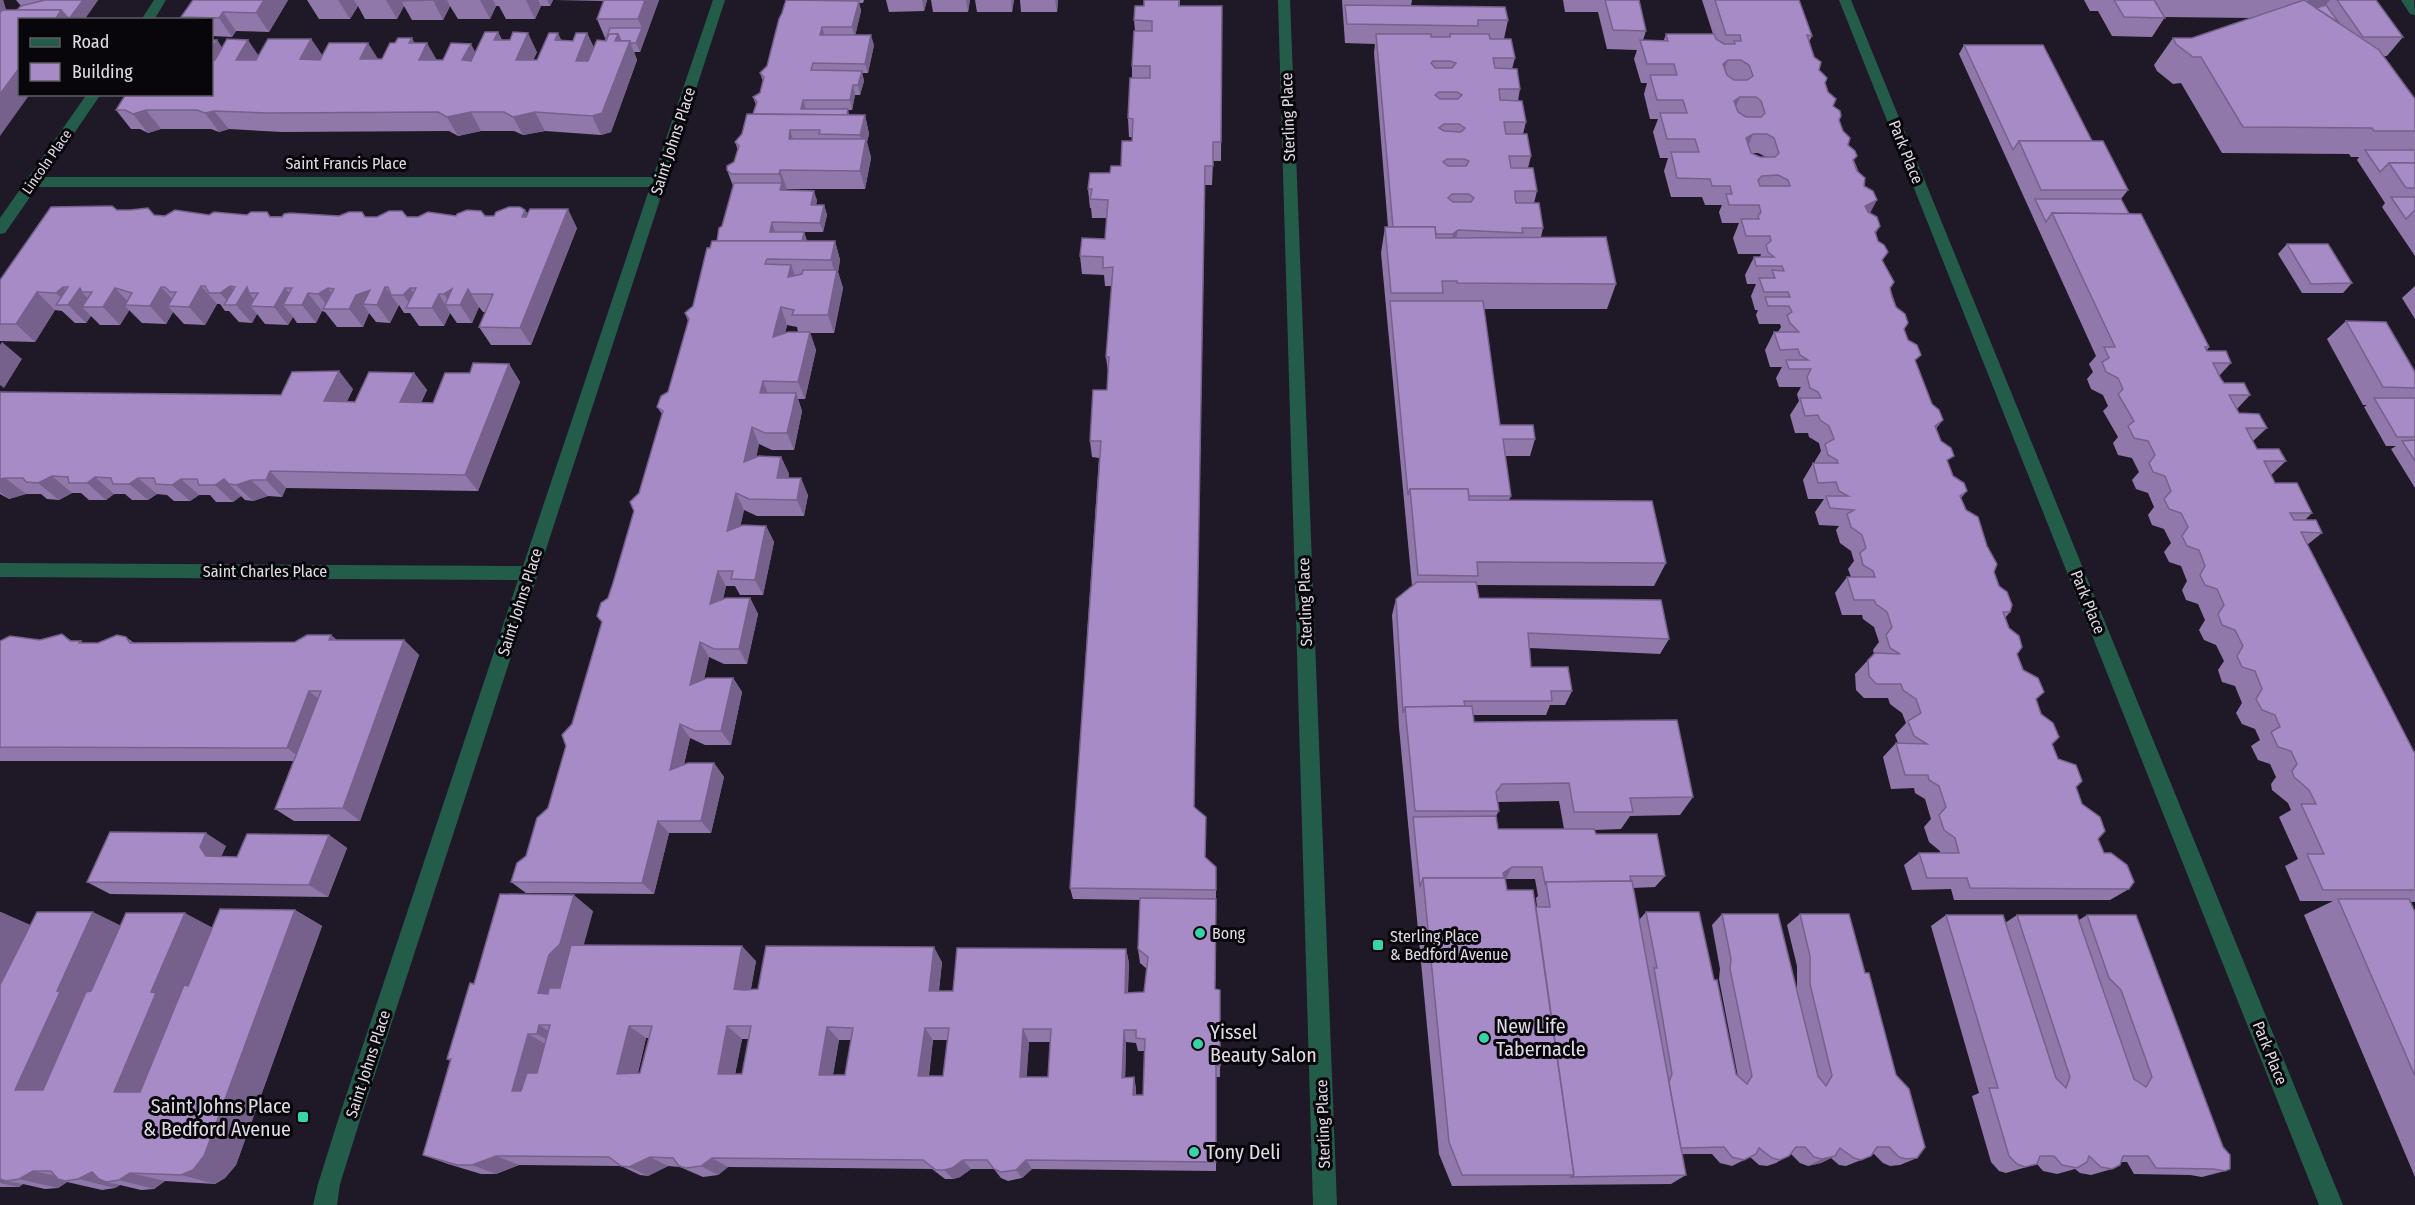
<svg xmlns="http://www.w3.org/2000/svg" width="2415" height="1205" viewBox="0 0 2415 1205" font-family="'Fira Sans Condensed',sans-serif">
	<style>
		.lines { fill: none; stroke-linecap: round; stroke-linejoin: round }
		.street { fill: #235d4a; fill-rule: evenodd }
		.wall { fill: #9078ab; fill-rule: evenodd }
		.shaded-wall { fill: #75618b }
		.building { fill: #a78bc7; stroke: #75618b; stroke-width: 1.5; fill-rule: evenodd }
		.poi-dot { fill: #36d4a7; stroke: #08060b; stroke-width: 2 }
		.labels { text-anchor: middle; dominant-baseline: central; stroke-width: 6; stroke-linejoin: round; paint-order: stroke }
		.far-street-label { font-size: 14px; fill: #e0dce6; stroke: #08060b }
		.street-label { font-size: 16px; fill: #e0dce6; stroke: #08060b }
		.poi-label { font-size: 16px; fill: #e0dce6; stroke: #08060b; text-anchor: start }
		.near-poi-label { font-size: 20px; fill: #e0dce6; stroke: #08060b; text-anchor: start }
	</style>
	<rect width="100%" height="100%" fill="#1f1927"/>
	<g class="lines">
		<g class="street">
			<path d="M154,0H166L154,20H141Z"/>
			<path d="M713,0H725L361,1117L340,1184L337,1205H313L318,1184L339,1117L518,580L0,577V563L523,566L650,187H37L5,233L0,234V218L87,94H101L44,177H653Z"/>
			<path d="M1278,0H1290L1337,1205H1313Z"/>
			<path d="M1839,0H1851L2343,1205H2319Z"/>
			<path d="M2401,0H2414L2415,15L2410,14Z"/>
		</g>
	</g>
	<g class="wall">
		<path d="M0,0H3L6,10H17L21,6L16,0H98L84,20H20L0,136Z"/>
		<path d="M193,0H288L269,32L236,31L232,37L212,36V20H183L181,17Z"/>
		<path d="M307,0H553L550,6H541L535,19H506L499,6H496L490,19H458L450,6L443,20H412L404,6L397,19H365L358,6L350,19H319Z"/>
		<path d="M554,0H659L640,52H634L637,60L611,132L601,135L545,131L523,135L514,131H481L458,136L449,131L282,132L229,129L219,132L211,129H161L148,133L140,129H131L116,110L217,40L222,48L259,55L311,39L322,55L378,59H382L415,43L437,60H443L475,52L498,32L502,40L537,52L533,60H537L561,41H573L587,33L594,48L605,41L607,38H605L597,19L604,1Z"/>
		<path d="M786,0H864L863,3H859L861,11L855,35L874,45L868,73H862L864,81L860,95H855L852,110H848L849,115H865L869,134L867,142L871,158L865,189H787L786,190L817,200L816,205H824L827,215L823,232H804L807,241H835L840,260L838,272L843,288L834,333H810L816,350L805,399H798L802,411L794,450H772L759,444L756,457H781L789,474L788,478L808,495L804,516H757L744,510L740,526H766L774,542L763,595H740L735,586H726L723,599L750,598L758,614L747,664H724L709,657L704,679L733,678L742,692L731,745H705L690,738L684,764L714,763L724,777L711,833H669L654,894L526,893L511,882L526,856L548,808L662,414L657,407L668,392L688,321L685,313L693,306L710,248L717,241L722,226L733,186L727,170L734,162L738,150L735,142L742,134L753,114L756,105L753,97L760,93L763,81L760,73L767,66ZM787,325L797,327L798,332L785,333Z"/>
		<path d="M886,0H927L924,11L889,12Z"/>
		<path d="M931,0H970L968,12H933Z"/>
		<path d="M975,0H1014L1012,12H977Z"/>
		<path d="M1020,0H1058L1057,12H1021Z"/>
		<path d="M1180,0V6H1222L1221,161H1213L1212,185H1205L1194,807L1205,858L1216,890L1215,989L1220,1066V1077H1216V1171L1032,1169L1022,1178L1008,1181L1001,1178L994,1169H971L960,1177L953,1179H945L932,1169L728,1167L718,1175L703,1177L680,1167L668,1166L648,1176L640,1175L621,1166L519,1165L496,1174H481L448,1164L423,1155L450,1061L447,1059L474,984L593,911L583,945L756,961L751,989H758L942,962L939,991H953L1126,949L1129,963L1128,993L1144,992L1147,969L1140,963L1138,949L1140,900L1073,899L1070,888L1099,458L1092,457L1090,441L1107,390L1108,372L1106,357L1112,286H1105L1104,275L1082,274L1080,256L1105,239L1107,218H1092L1091,208H1090L1088,189L1121,166L1132,141V137H1129L1128,118L1132,78V66L1135,31L1134,20L1144,6ZM646,1038H649L640,1073H638ZM742,1039H749L742,1074H735ZM839,1040H851L845,1075H833ZM933,1040H947L943,1076H929ZM1029,1042H1050L1048,1077H1026ZM1126,1042L1136,1043L1138,1051H1144L1143,1095H1136V1089L1134,1077L1125,1078Z"/>
		<path d="M1342,0H1412L1411,6L1508,20L1504,39L1515,58L1512,69L1520,89L1518,101L1526,122L1523,134L1531,156L1528,168L1537,191L1534,203L1543,228L1541,237L1616,284L1607,309H1484L1500,425L1535,439L1530,456H1505L1511,496L1509,500L1666,563L1654,586L1477,585L1479,598L1669,639L1660,654L1530,648L1531,667L1572,691L1565,705H1550L1546,715H1473L1474,722L1693,797L1680,815L1630,816L1621,829L1594,830L1596,834L1665,876L1655,887L1633,888L1639,920L1646,912L1714,980L1736,1074L1738,1077L1719,979L1720,969L1712,925L1722,914L1797,992V966L1787,925L1800,914L1865,973L1917,1158L1900,1165L1890,1166L1883,1163L1874,1154H1872L1871,1156L1846,1166L1839,1165L1831,1158L1821,1163L1808,1166L1800,1163L1791,1154L1776,1163L1767,1166L1759,1165L1750,1157L1732,1166L1720,1163L1712,1154H1682L1686,1175L1671,1184L1452,1186L1439,1154L1399,727L1392,615L1396,599L1412,586L1381,253L1385,227H1388L1374,53L1375,44L1345,43ZM1559,801L1564,829H1498L1496,816L1499,811L1498,802ZM1505,879H1535L1538,896L1536,898L1537,907H1536L1507,890Z"/>
		<path d="M1563,0H1639L1646,31L1643,40H1664L1666,34H1713L1702,0H1799L1812,36L1809,42L1864,186L1870,213L1880,226L1876,233L1890,288L1916,363L1936,429L1953,476L1967,491L1961,498L1994,572L2010,612L2005,618L2017,654L2036,699L2058,759L2076,787L2082,804L2104,853L2129,889L2110,900H1954L1951,889L1912,890L1904,865L1919,853H1940V851L1929,842L1924,827L1931,819L1925,799L1915,793L1914,788L1891,789L1883,757L1896,743H1898L1895,735L1906,723L1902,713L1890,704L1888,698H1864L1856,690L1855,674L1868,660L1874,654L1873,650L1879,642L1874,627L1863,619L1862,615H1842L1835,593L1847,577H1851L1848,569L1854,561L1851,551L1840,543L1836,530L1839,526L1819,525L1815,512L1824,499H1808L1803,480L1813,463H1815V461L1821,451L1819,443L1809,437L1808,433H1795L1790,415L1799,401L1797,394L1801,387H1779L1776,378L1782,367H1770L1765,350L1774,332H1778L1781,327L1780,324H1759L1756,315L1758,310H1755L1751,296L1756,284H1747L1745,275L1754,257H1760L1761,254H1738L1733,238L1739,223H1722L1719,212L1722,205H1705L1702,197H1671L1664,171L1668,158H1660L1653,132L1658,119H1650L1644,94L1647,83H1641L1634,59L1637,50L1607,49L1598,12H1565ZM1752,153H1758L1766,157H1760Z"/>
		<path d="M2084,0H2376L2403,37L2387,56H2384L2415,99V256L2382,207L2385,203L2357,160L2359,157H2351L2349,154L2222,153L2181,83L2173,84L2157,71L2154,65L2173,38H2192L2252,18L2165,17L2152,37L2112,36L2098,11H2090Z"/>
		<path d="M1964,45L2092,141L2128,190L2121,199L2209,347L2207,350L2231,363L2219,376L2224,383L2250,395L2237,409L2239,413L2267,428L2253,441L2257,449L2286,461L2271,475L2275,483L2312,513L2305,520L2322,533L2307,545L2414,752H2415V902H2410L2415,912V1177L2304,915L2333,901H2300L2285,866L2298,859L2279,817L2291,810L2288,803L2272,790L2271,784L2276,777L2270,764L2258,760L2251,746L2260,740L2255,729L2242,724L2236,713L2242,703L2235,686L2222,682L2218,670L2224,661L2216,645L2204,640L2199,630L2205,620L2198,604L2186,600L2182,590L2187,581L2181,566L2169,562L2164,552L2171,543L2164,529L2152,525L2148,515L2154,507L2148,493L2136,489L2132,480L2139,472L2132,458L2118,455L2113,443L2118,437L2103,411L2108,406L2103,395L2091,389L2087,379L2093,372L2089,364L2096,356L1959,54Z"/>
		<path d="M117,210L155,215L377,217L494,216L525,210L528,214L577,228L531,345H491L479,327L486,312H483L479,307L472,323H457L450,313L444,326H419L410,313H404L399,305L390,323L376,322L369,313L363,327H337L325,312L322,311L316,323H297L293,317L288,325L265,324L257,314L252,323L239,322L229,311H225L220,304H217L205,325L184,324L173,312L166,324L142,323L129,310L120,325H100L91,316L86,323H75L62,311L55,310L35,342L0,341V280Z"/>
		<path d="M2287,244L2352,283L2343,293H2302L2278,254Z"/>
		<path d="M2415,286V319L2402,298Z"/>
		<path d="M2346,321L2415,372V397L2414,398H2415V488L2391,449L2396,446H2386L2364,407L2367,405H2363L2327,339Z"/>
		<path d="M509,364L520,382L478,491L286,488L282,497L268,496L253,501L245,500L241,496L233,502H216L210,495H199L190,501H174L167,495L157,494L148,500H132L125,494H114L106,500H89L81,493H72L59,500L47,499L41,494H26L9,499L0,494V392L281,395L353,389L347,401L355,402L414,373L427,390L421,402L433,403L470,373Z"/>
		<path d="M62,634L72,641L83,643H98L126,637L134,643L295,642L331,635L337,640H404L419,655L360,821H294L275,809L294,761H0V641L40,640Z"/>
		<path d="M329,835L347,848L328,897L110,894L87,882L226,846L221,857H237Z"/>
		<path d="M295,910L322,926L236,1165L225,1178L215,1184L165,1181L154,1189L141,1190L120,1185L115,1188L102,1190L67,1182L58,1188L45,1189L23,1184L19,1187H0V912L30,925L212,927Z"/>
		<path d="M1946,915L2005,923L2017,915L2079,920L2087,915L2225,1171L2202,1177L2190,1175L2134,1174L2127,1162H2121L2112,1169L2091,1175L2080,1173L2075,1169L2057,1174L2043,1171L2037,1164L2006,1173L1999,1171L1991,1162L1972,1096L1979,1093L1931,926Z"/>
	</g>
	<g class="shaded-wall">
		<path d="M0,0H3L8,17L0,19Z"/>
		<path d="M62,0H98L84,20H55Z"/>
		<path d="M264,0H288L269,32L256,13Z"/>
		<path d="M338,0H355H354L358,6L350,19Z"/>
		<path d="M386,0H401L404,6L397,19Z"/>
		<path d="M433,0H447L450,6L443,20Z"/>
		<path d="M480,0H493L496,6L490,19Z"/>
		<path d="M526,0H538L541,6L535,19Z"/>
		<path d="M547,0H553L550,6Z"/>
		<path d="M645,0H659L640,52L636,43L642,28L638,19Z"/>
		<path d="M922,0H927L924,11Z"/>
		<path d="M966,0H970L968,12Z"/>
		<path d="M1011,0H1014L1012,12Z"/>
		<path d="M1055,0H1058L1057,12Z"/>
		<path d="M2308,0H2330L2324,7L2294,18Z"/>
		<path d="M859,1L861,11L855,37L852,27Z"/>
		<path d="M223,12L236,31L232,37L219,18Z"/>
		<path d="M822,27L825,36L820,35Z"/>
		<path d="M498,32L507,51L494,40Z"/>
		<path d="M528,33L537,52L525,79L516,60Z"/>
		<path d="M558,33L567,52L555,40Z"/>
		<path d="M587,33L596,52L585,80L576,61Z"/>
		<path d="M618,34L630,41L637,60L611,132L601,135L592,116L615,41Z"/>
		<path d="M871,35L874,45L868,73L865,64Z"/>
		<path d="M412,38L421,55L427,43L438,62L430,79L409,43Z"/>
		<path d="M311,39L324,58L312,78L300,59Z"/>
		<path d="M217,40L230,59L212,70V48Z"/>
		<path d="M248,40L261,59L249,79L236,60Z"/>
		<path d="M368,43L380,62L360,59Z"/>
		<path d="M471,44L481,63L462,60Z"/>
		<path d="M1728,60L1721,79L1723,64Z"/>
		<path d="M20,67V94H30L0,136V94Z"/>
		<path d="M862,71L864,81L860,95L858,85Z"/>
		<path d="M853,85L855,95L852,110L850,100Z"/>
		<path d="M1740,97L1732,116L1734,101Z"/>
		<path d="M803,100L806,109H801Z"/>
		<path d="M146,110L161,129L148,133L133,114Z"/>
		<path d="M214,111L229,129L219,132L205,113Z"/>
		<path d="M471,112L481,131L458,136L447,117Z"/>
		<path d="M535,112L545,131L523,135L513,117Z"/>
		<path d="M865,115L869,134L867,142L871,158L865,189L860,171L864,150L860,135Z"/>
		<path d="M790,130L796,149L789,139Z"/>
		<path d="M1753,134L1745,153L1746,138Z"/>
		<path d="M780,170L787,189L783,200L780,190L782,183L779,174Z"/>
		<path d="M814,191L817,200L814,215L811,205Z"/>
		<path d="M1877,200L1867,219L1865,206Z"/>
		<path d="M824,205L827,215L823,232L820,223Z"/>
		<path d="M568,209L577,228L531,345L520,328Z"/>
		<path d="M525,210L536,229L522,217Z"/>
		<path d="M772,222L775,232H770Z"/>
		<path d="M1458,230L1454,249L1449,253L1453,234Z"/>
		<path d="M804,232L807,241L800,250Z"/>
		<path d="M835,241L840,260L838,272L843,288L834,333L828,315L836,276L831,260Z"/>
		<path d="M791,265L798,283L788,277Z"/>
		<path d="M201,286L217,304L205,325L189,307Z"/>
		<path d="M230,286L240,298L247,287L249,293L260,307L250,306L257,314L252,323L236,305H231L220,293Z"/>
		<path d="M63,287L73,297L80,288L82,292L96,307H82L91,316L86,323L56,293Z"/>
		<path d="M161,287L178,305L168,306L173,312L166,324L150,306Z"/>
		<path d="M385,287L398,305L390,323L377,305L363,304L369,313L363,327L349,309L356,295L370,290Z"/>
		<path d="M115,288L132,306L125,305L129,311L120,325L103,307Z"/>
		<path d="M285,288L299,305H283L293,317L288,325L274,307Z"/>
		<path d="M328,288L341,306L330,309L318,294Z"/>
		<path d="M410,288L423,306L413,308L403,295Z"/>
		<path d="M452,289H468L479,307L472,323L460,305H451L444,294Z"/>
		<path d="M37,292L55,310L35,342L16,324Z"/>
		<path d="M308,293L322,311L316,323L302,305Z"/>
		<path d="M439,294L450,313L444,326L432,308Z"/>
		<path d="M781,307L787,325L780,354L773,337Z"/>
		<path d="M810,332L816,350L805,399L798,382Z"/>
		<path d="M2,342L22,359L4,388L0,385V345Z"/>
		<path d="M509,364L520,382L478,491L465,475Z"/>
		<path d="M339,371L353,389L339,418L324,401Z"/>
		<path d="M414,373L427,390L414,419L400,402Z"/>
		<path d="M763,381L770,399L760,393Z"/>
		<path d="M796,393L802,411L794,450L787,433Z"/>
		<path d="M1943,420L1930,437L1935,426Z"/>
		<path d="M752,427L759,444L752,479L744,462Z"/>
		<path d="M781,457L789,474L785,495L777,478Z"/>
		<path d="M270,471L286,488L282,497L266,480Z"/>
		<path d="M52,476L72,493L59,500L38,483Z"/>
		<path d="M95,477L114,494L106,500L87,483Z"/>
		<path d="M5,478L26,494L9,499L0,492V479Z"/>
		<path d="M138,478L157,494L148,500L129,484Z"/>
		<path d="M801,478L808,495L804,516L797,500Z"/>
		<path d="M181,479L199,495L190,501L172,485Z"/>
		<path d="M224,479L241,496L233,502L215,485Z"/>
		<path d="M251,480L268,496L253,501L236,485Z"/>
		<path d="M736,493L744,510L736,547L727,531Z"/>
		<path d="M766,526L774,542L763,595L755,580Z"/>
		<path d="M718,571L726,586L719,619L710,604Z"/>
		<path d="M750,598L758,614L747,664L739,649Z"/>
		<path d="M331,635L347,650L329,640Z"/>
		<path d="M404,640L419,655L360,821L343,808Z"/>
		<path d="M700,642L709,657L700,699L690,685Z"/>
		<path d="M733,678L742,692L731,745L721,731Z"/>
		<path d="M309,691L326,705L305,761L287,748Z"/>
		<path d="M680,724L690,738L680,783L670,770Z"/>
		<path d="M714,763L724,777L711,833L701,821Z"/>
		<path d="M658,821L669,833L654,894L642,883Z"/>
		<path d="M206,833L226,846L220,859L206,856L200,847Z"/>
		<path d="M329,835L347,848L328,897L309,885Z"/>
		<path d="M1512,867L1506,879L1497,885L1503,873Z"/>
		<path d="M574,895L593,911L580,959L558,1007L538,993L549,955Z"/>
		<path d="M295,910L322,926L236,1165L225,1178L215,1184L181,1175Z"/>
		<path d="M1,912L37,928L0,1002V914Z"/>
		<path d="M93,912L126,928L52,1101L15,1090L57,991Z"/>
		<path d="M185,913L215,929L148,1103L114,1092L151,992Z"/>
		<path d="M742,946L756,961L748,1003L734,989Z"/>
		<path d="M934,947L942,962L937,1004L929,991Z"/>
		<path d="M1126,949L1129,963L1127,1006L1125,993Z"/>
		<path d="M539,1025L560,1038L558,1046L537,1034Z"/>
		<path d="M629,1026L646,1038L635,1085L617,1074Z"/>
		<path d="M727,1026L742,1039L733,1085L718,1074Z"/>
		<path d="M827,1027L839,1040L831,1086L819,1075Z"/>
		<path d="M925,1028L933,1040L927,1087L918,1076Z"/>
		<path d="M1023,1029L1029,1042L1026,1088L1020,1077Z"/>
		<path d="M1124,1030L1126,1042L1125,1089L1122,1078Z"/>
		<path d="M528,1034L549,1046L534,1102L512,1091Z"/>
		<path d="M1134,1077L1136,1089L1135,1106L1133,1095Z"/>
		<path d="M496,1156L519,1165L496,1174L472,1165Z"/>
		<path d="M1835,1156L1821,1163L1808,1166L1822,1159Z"/>
		<path d="M650,1157L668,1166L648,1176L629,1167Z"/>
		<path d="M712,1158L728,1167L718,1175L701,1166Z"/>
		<path d="M963,1160L971,1169L960,1177L953,1179L944,1170Z"/>
		<path d="M1026,1160L1032,1169L1022,1178L1016,1170Z"/>
		<path d="M33,1171L71,1179L65,1181L67,1182L58,1188L19,1179L6,1181L23,1184L19,1187L0,1183V1173Z"/>
		<path d="M92,1172L130,1173L165,1181L154,1189L119,1180L106,1182L120,1185L115,1188L78,1179Z"/>
	</g>
	<g class="building">
		<path d="M45,0H83L69,19L61,10H17L21,6Z"/>
		<path d="M193,0H264L256,13L223,12L219,18L181,17Z"/>
		<path d="M402,0H433L401,1Z"/>
		<path d="M604,0H645L638,19H597Z"/>
		<path d="M786,0L859,1L852,27H822L820,35H871L865,64L813,63L811,70L862,71L858,85H853L850,100H803L801,109H848L847,115L753,114L757,102L753,97L760,93L764,77L760,73L767,66L779,19L782,13Z"/>
		<path d="M1144,0H1179V6H1222L1221,142H1213V166H1205L1194,807L1206,817L1205,857L1216,867V890L1070,888L1101,441H1090L1093,390H1107L1109,357H1106L1113,267L1103,268V257L1080,256L1082,238L1105,239L1108,200L1090,199L1092,189H1088L1090,173H1110L1111,166H1121L1122,141H1132L1133,119L1128,118L1130,78H1150V66H1132L1134,31H1152V21L1134,20L1135,6H1144Z"/>
		<path d="M1605,0H1639L1646,31L1613,30Z"/>
		<path d="M1715,0H1799L1812,36L1807,35L1814,57L1821,62L1819,70L1827,78L1825,83L1828,92L1836,99L1833,106L1840,111L1841,116L1839,120L1843,131L1850,138L1848,145L1855,151L1857,156L1853,160L1857,171L1865,178L1864,186L1873,191L1877,200L1865,206L1868,212L1877,217L1880,226L1875,232L1878,241L1884,245L1888,252L1882,260L1894,282L1890,288L1892,297L1896,307L1905,314L1908,323L1904,329L1908,340L1917,345L1921,355L1915,360L1932,404L1939,410L1943,420L1935,426L1941,441L1951,448L1954,456L1947,460L1953,476L1964,483L1967,491L1960,496L1966,510L1978,517L1987,546L1997,564L1994,572L1999,586L2007,592L2012,605L2010,612H2003L2009,628L2019,636L2022,647L2017,654L2023,670L2038,678L2044,692L2036,699L2041,714L2053,723L2059,737L2052,744L2058,759L2076,765L2082,781L2076,787L2082,804L2100,817L2105,831L2098,839L2104,853H2111L2127,865L2134,882L2129,889L1970,888L1967,878H1927L1919,853H1959L1955,838L1944,830L1939,815L1946,807L1939,786L1929,780L1928,775H1905L1896,743L1927,744L1914,736L1908,721L1921,713L1916,699L1903,690L1901,684H1876L1869,676L1868,660L1875,653L1900,654L1890,648L1886,635L1892,627L1887,612L1876,604L1874,600H1854L1847,577H1875L1873,571L1863,565L1860,553L1866,548L1862,535L1851,527L1847,514L1854,510L1830,508L1826,496H1848L1839,491L1836,482L1818,483L1813,463H1838L1837,460L1828,455L1825,444L1834,439L1829,426L1820,420L1818,415L1805,416L1800,398H1821L1818,392L1810,388L1807,377L1811,369H1789L1786,360H1808L1800,355L1798,349L1780,350L1774,332H1799L1790,323L1787,315L1792,312L1789,306H1768L1765,297H1790L1788,292H1764L1759,278H1775L1772,270L1784,271L1782,266H1756L1754,257H1774L1768,252L1766,245L1771,241L1770,236H1746L1741,219H1759L1758,216L1761,212L1759,205H1729L1726,194H1732L1730,186H1712L1710,179L1677,178L1671,152H1699L1695,139H1667L1660,113H1687L1683,100H1657L1650,75H1677L1674,64H1647L1640,40L1668,41L1666,34H1714L1716,39L1724,44H1735L1734,41H1741L1740,35H1726ZM1728,60H1741L1749,65L1753,76L1747,80H1734L1727,75L1723,64ZM1740,97H1756L1761,101L1765,113L1761,117H1746L1738,112L1734,101ZM1753,134H1767L1774,138L1779,153L1775,157H1760L1751,153L1746,138ZM1778,175L1788,180L1790,186H1760L1758,180L1762,176Z"/>
		<path d="M2114,0H2154L2165,18L2124,17Z"/>
		<path d="M2304,0L2379,50L2415,99V131H2374L2372,128L2243,127L2201,57H2193L2176,44L2173,38H2192Z"/>
		<path d="M2337,0H2376L2403,37H2363Z"/>
		<path d="M1345,5L1505,7L1508,20H1478V26L1347,24Z"/>
		<path d="M2326,5L2339,23L2316,8Z"/>
		<path d="M3,10H61L55,20H20V67L0,94V12Z"/>
		<path d="M610,28H642L636,43H630V41H621L618,34H609L605,41Z"/>
		<path d="M485,32H498L494,40H510L513,32L528,33L516,60H537L549,33H558L555,40L573,41L576,33H587L576,61H588L597,40L606,41L609,34H618L615,41H630L602,113L592,116L535,112L513,117L504,112H471L447,117L438,112L268,113L214,111L205,113L197,110H146L133,114L125,110H116L126,94H212V60H215L227,39L248,40L236,60H256L268,39H311L300,59L320,60L329,43H368L360,59H382L390,43H395L398,38H412L409,43H427L419,60H443L451,43L471,44L462,60L471,61Z"/>
		<path d="M1376,34H1431V37H1450V34H1489L1490,39H1511L1515,58H1493L1495,68L1517,69L1520,89H1499L1500,100L1522,101L1526,122H1504L1505,129L1506,134H1527L1531,156H1509L1511,168H1533L1537,191H1515V198L1516,203H1539L1543,228H1522L1523,233L1458,230L1453,234H1436L1435,227H1393ZM1433,61H1450L1456,63L1452,68H1435L1431,63ZM1439,92H1457L1462,95L1458,99H1440L1435,95ZM1444,124H1459L1465,128L1461,132L1444,131L1439,128ZM1447,159H1464L1469,161L1466,166H1448L1443,162ZM1452,194H1469L1474,198L1471,202H1453L1448,198Z"/>
		<path d="M212,40H217L212,48Z"/>
		<path d="M1964,45H2043L2092,141H2019L2013,150Z"/>
		<path d="M747,114L865,115L860,135L819,134L820,130H790L789,139H866L860,171L780,170L779,174H731L727,170V166L734,162L739,146L735,142L742,134Z"/>
		<path d="M2019,141H2103L2128,190H2041Z"/>
		<path d="M2365,150H2415V163H2389L2380,172Z"/>
		<path d="M2389,163H2415V188H2406Z"/>
		<path d="M734,183H782L780,190L814,191L811,205H824L820,223L772,222L770,232H804L802,241H717L719,228L722,226Z"/>
		<path d="M2391,197H2415V210L2406,219Z"/>
		<path d="M2035,199H2121L2129,214L2052,213L2046,222Z"/>
		<path d="M112,206L117,210H130L148,208L154,215L165,216L175,210L209,215L214,212L247,215L251,212H267L270,217H282L284,214L290,213L339,216L349,212H362L365,217H377L389,211H402L407,217H418L428,212L456,216L457,214L467,210L481,211L485,216H494L496,212L509,207H520L525,210L522,217H526L530,209H568L520,328L479,327L493,294H471L468,289L460,305H445L452,289L444,294H439L432,308H406L416,288H410L403,295H391L388,287H385L377,305L363,304L370,290L356,295L349,309H323L334,289L328,288L318,294L308,293L302,305H283L292,288H285L274,307L250,306L258,293H249L247,287L236,305H224L235,287L230,286L220,293H209L205,286H201L189,307L168,306L176,292H170L165,287H161L150,306L125,305L132,293L115,288L103,307H82L92,292H82L80,288L68,305H56L68,287H63L56,293L37,292L16,324H0V280L51,207Z"/>
		<path d="M2052,213L2141,214L2209,347H2205L2207,351H2226L2231,363H2213L2221,379L2224,383H2244L2250,395H2229L2239,413L2259,414L2267,428H2246L2257,449H2279L2286,461H2264L2275,483H2297L2312,513H2290L2294,520H2316L2322,533L2301,532L2414,752H2415V890H2323L2307,854H2324L2301,804H2316L2309,790L2294,777L2292,771L2297,764L2291,751L2278,747L2271,732L2280,727L2275,715L2262,710L2256,699L2262,689L2255,671L2242,667L2237,656L2243,646L2235,630L2222,625L2218,614L2224,605L2217,589L2205,585L2200,575L2205,566L2199,550L2187,546L2182,536L2188,527L2181,513L2169,509L2164,499L2171,491L2165,476L2153,472L2149,463L2155,455L2148,441L2134,438L2128,426L2134,421L2118,394L2123,389L2118,378L2106,372L2102,362L2109,358L2104,347H2115Z"/>
		<path d="M1385,227H1435L1436,238L1606,237L1616,284L1457,283V281H1442L1443,293H1391Z"/>
		<path d="M712,241H835L831,260L767,259L765,264L791,265L788,277L802,274L803,270H837L828,315H792L794,310L781,307L777,321L773,337L788,332H810L798,382L763,381L760,393H796L792,412L787,433H765L752,427L744,462L759,456L781,457L777,478H801L797,500L749,499L736,493L727,531L743,525L766,526L755,580L731,579L733,571H718L710,604L726,598H750L739,649H714L700,642L690,685L707,678H733L721,731H695L680,724L670,770L688,763H714L701,821H658L642,883L511,882L517,863L526,856L537,818L548,808L566,746L562,735L572,724L602,622L597,616L601,603L608,598L613,583L634,511L630,502L639,493L663,411L657,407L661,396L668,392L689,319L685,313L693,306L707,248H710Z"/>
		<path d="M2287,244H2328L2352,283L2311,284Z"/>
		<path d="M1390,301H1483L1500,425H1533L1535,439H1503L1511,496H1469L1468,489H1410L1408,495Z"/>
		<path d="M2346,321L2386,322L2415,372V388L2383,387Z"/>
		<path d="M473,363L509,364L465,475L270,471L266,480H251L236,485L229,484L224,479L215,485H199L197,479H181L172,485L156,484L154,478H138L129,484H113L111,478L95,477L87,483H69L68,477L52,476L38,483L26,482L23,478H5L0,479V392L281,395L292,372L339,371L324,401L355,402L369,372L414,373L400,402L433,403L445,373H470Z"/>
		<path d="M2374,398H2415V437H2397Z"/>
		<path d="M2415,440V461L2402,441Z"/>
		<path d="M1410,489H1468L1469,500L1652,501L1666,563L1477,562L1478,576L1418,575Z"/>
		<path d="M1417,582H1476L1479,598L1661,600L1669,639L1528,633L1531,667H1568L1572,691H1551L1552,701H1464L1465,706L1405,707L1403,713L1396,599Z"/>
		<path d="M62,634L70,641H81L79,643H98L117,635L126,637L130,643L295,642L307,635H331L329,640H404L343,808L275,809L321,691H309L287,748L0,747V641L10,636L40,640Z"/>
		<path d="M1472,706L1474,722L1677,720L1693,797L1630,798L1633,812H1574L1569,783L1502,784L1496,792L1499,811H1415L1405,707Z"/>
		<path d="M1496,816L1498,829H1594L1596,834H1657L1665,876H1630L1631,881L1546,882L1545,884L1542,867H1512L1503,873L1504,878H1423L1420,887L1413,817Z"/>
		<path d="M110,832L206,833L200,847L206,856L237,857L247,834L329,835L309,885L87,882Z"/>
		<path d="M1423,878H1505L1507,890H1533L1574,1175H1462L1449,1142Z"/>
		<path d="M1632,881L1686,1175L1571,1177L1574,1175L1536,907H1550L1546,882Z"/>
		<path d="M500,894L574,895L560,944L549,955L538,993L548,994L549,988H560L571,945L742,946L734,989L744,990L758,989L766,946L934,947L929,991H953L957,948L1126,949L1125,993L1144,992L1148,957L1138,949L1140,898L1216,899L1215,989L1220,990V1066L1216,1065V1162L1026,1160L1016,1170L1001,1172L994,1169L987,1160H963L952,1168L944,1170H936L923,1160L712,1158L701,1166L686,1168L679,1166L673,1158L650,1157L629,1167L621,1166L609,1157L496,1156L472,1165H457L423,1155L451,1059H447L470,983L474,984ZM539,1025H550L537,1073H527L521,1091H512L528,1034H537ZM629,1026H652L640,1073L617,1074ZM727,1026H751L742,1074H718ZM827,1027L853,1028L845,1075H819ZM925,1028H949L943,1076H918ZM1023,1029H1051L1048,1077H1020ZM1124,1030H1136V1038L1145,1039L1143,1095H1133L1134,1077L1122,1078Z"/>
		<path d="M2338,899H2409L2415,912V1076Z"/>
		<path d="M220,909L295,910L204,1156L193,1170L181,1175L130,1173L119,1180L106,1182L99,1179L92,1172L78,1179L65,1181L58,1179L51,1171H33L19,1179L6,1181L0,1179V985L37,912H93L57,991L60,992L15,1090H43L86,992L91,991L126,913H185L151,992L156,993L114,1092H140L184,985L188,986Z"/>
		<path d="M1646,912H1699L1714,980H1717L1736,1074L1747,1084L1752,1076L1730,969L1731,959L1722,914H1778L1818,1076L1826,1086L1832,1076L1810,984V956L1800,914H1849L1865,973H1869L1896,1075L1909,1089L1925,1147L1917,1158L1906,1159L1899,1157L1889,1147H1877L1871,1156L1861,1160L1854,1158L1840,1148L1835,1156L1822,1159L1814,1157L1805,1147H1796L1789,1156L1780,1160L1772,1158L1759,1148L1756,1154L1744,1160L1732,1157L1724,1147L1681,1148L1669,1082L1672,1074L1654,968H1657Z"/>
		<path d="M1946,915H2003L2056,1078L2066,1088L2070,1077L2017,915H2077L2134,1079L2146,1087L2152,1077L2121,990L2109,978L2087,915H2136L2223,1147L2230,1155V1169L2225,1171L2213,1169L2156,1168L2148,1156H2123L2120,1165L2112,1169L2101,1167L2089,1156L2087,1162L2077,1168L2062,1165L2054,1156H2040L2037,1164L2025,1167L2017,1164L2009,1156L1989,1088H1998Z"/>
	</g>
	<g class="poi-dot">
		<circle cx="1200" cy="933" r="6"/>
		<rect x="1372" y="939" width="12" height="12" rx="3"/>
		<circle cx="1484" cy="1038" r="6"/>
		<circle cx="1198" cy="1044" r="6"/>
		<rect x="297" y="1111" width="12" height="12" rx="3"/>
		<circle cx="1194" cy="1152" r="6"/>
	</g>
	<g class="labels">
		<g class="far-street-label">
			<text transform="translate(47 162) rotate(-55)">Lincoln Place</text>
		</g>
		<g class="street-label">
			<text transform="translate(1288 117) rotate(-92)">Sterling Place</text>
			<text transform="translate(673 141) rotate(-72)">Saint Johns Place</text>
			<text transform="translate(1906 152) rotate(68)">Park Place</text>
			<text x="346" y="163">Saint Francis Place</text>
			<text x="265" y="571">Saint Charles Place</text>
			<text transform="translate(520 602) rotate(-72)">Saint Johns Place</text>
			<text transform="translate(1305 602) rotate(-92)">Sterling Place</text>
			<text transform="translate(2088 602) rotate(68)">Park Place</text>
			<text transform="translate(2270 1053) rotate(68)">Park Place</text>
			<text transform="translate(368 1064) rotate(-72)">Saint Johns Place</text>
			<text transform="translate(1323 1124) rotate(-92)">Sterling Place</text>
		</g>
		<g class="poi-label">
			<text x="1212" y="933">Bong</text>
			<text x="1390" y="936">Sterling Place<tspan x="1390" dy="18">&amp; Bedford Avenue</tspan></text>
		</g>
		<g class="near-poi-label">
			<text x="1496" y="1026">New Life<tspan x="1496" dy="23">Tabernacle</tspan></text>
			<text x="1210" y="1032">Yissel<tspan x="1210" dy="23">Beauty Salon</tspan></text>
			<text x="291" y="1106" text-anchor="end">Saint Johns Place<tspan x="291" dy="23">&amp; Bedford Avenue</tspan></text>
			<text x="1206" y="1152">Tony Deli</text>
		</g>
	</g>
	<rect x="18" y="18" width="195" height="78" fill="#08060b" stroke="#5e5c63" stroke-width="1.5"/>
	<rect x="30" y="38" width="30" height="9" fill="#235d4a" stroke="#5e5c63" stroke-width="1.5"/>
	<text x="72" y="48" font-size="18" fill="#e0dce6">Road</text>
	<rect x="30" y="63" width="30" height="18" fill="#a78bc7" stroke="#5e5c63" stroke-width="1.5"/>
	<text x="72" y="78" font-size="18" fill="#e0dce6">Building</text>
</svg>
